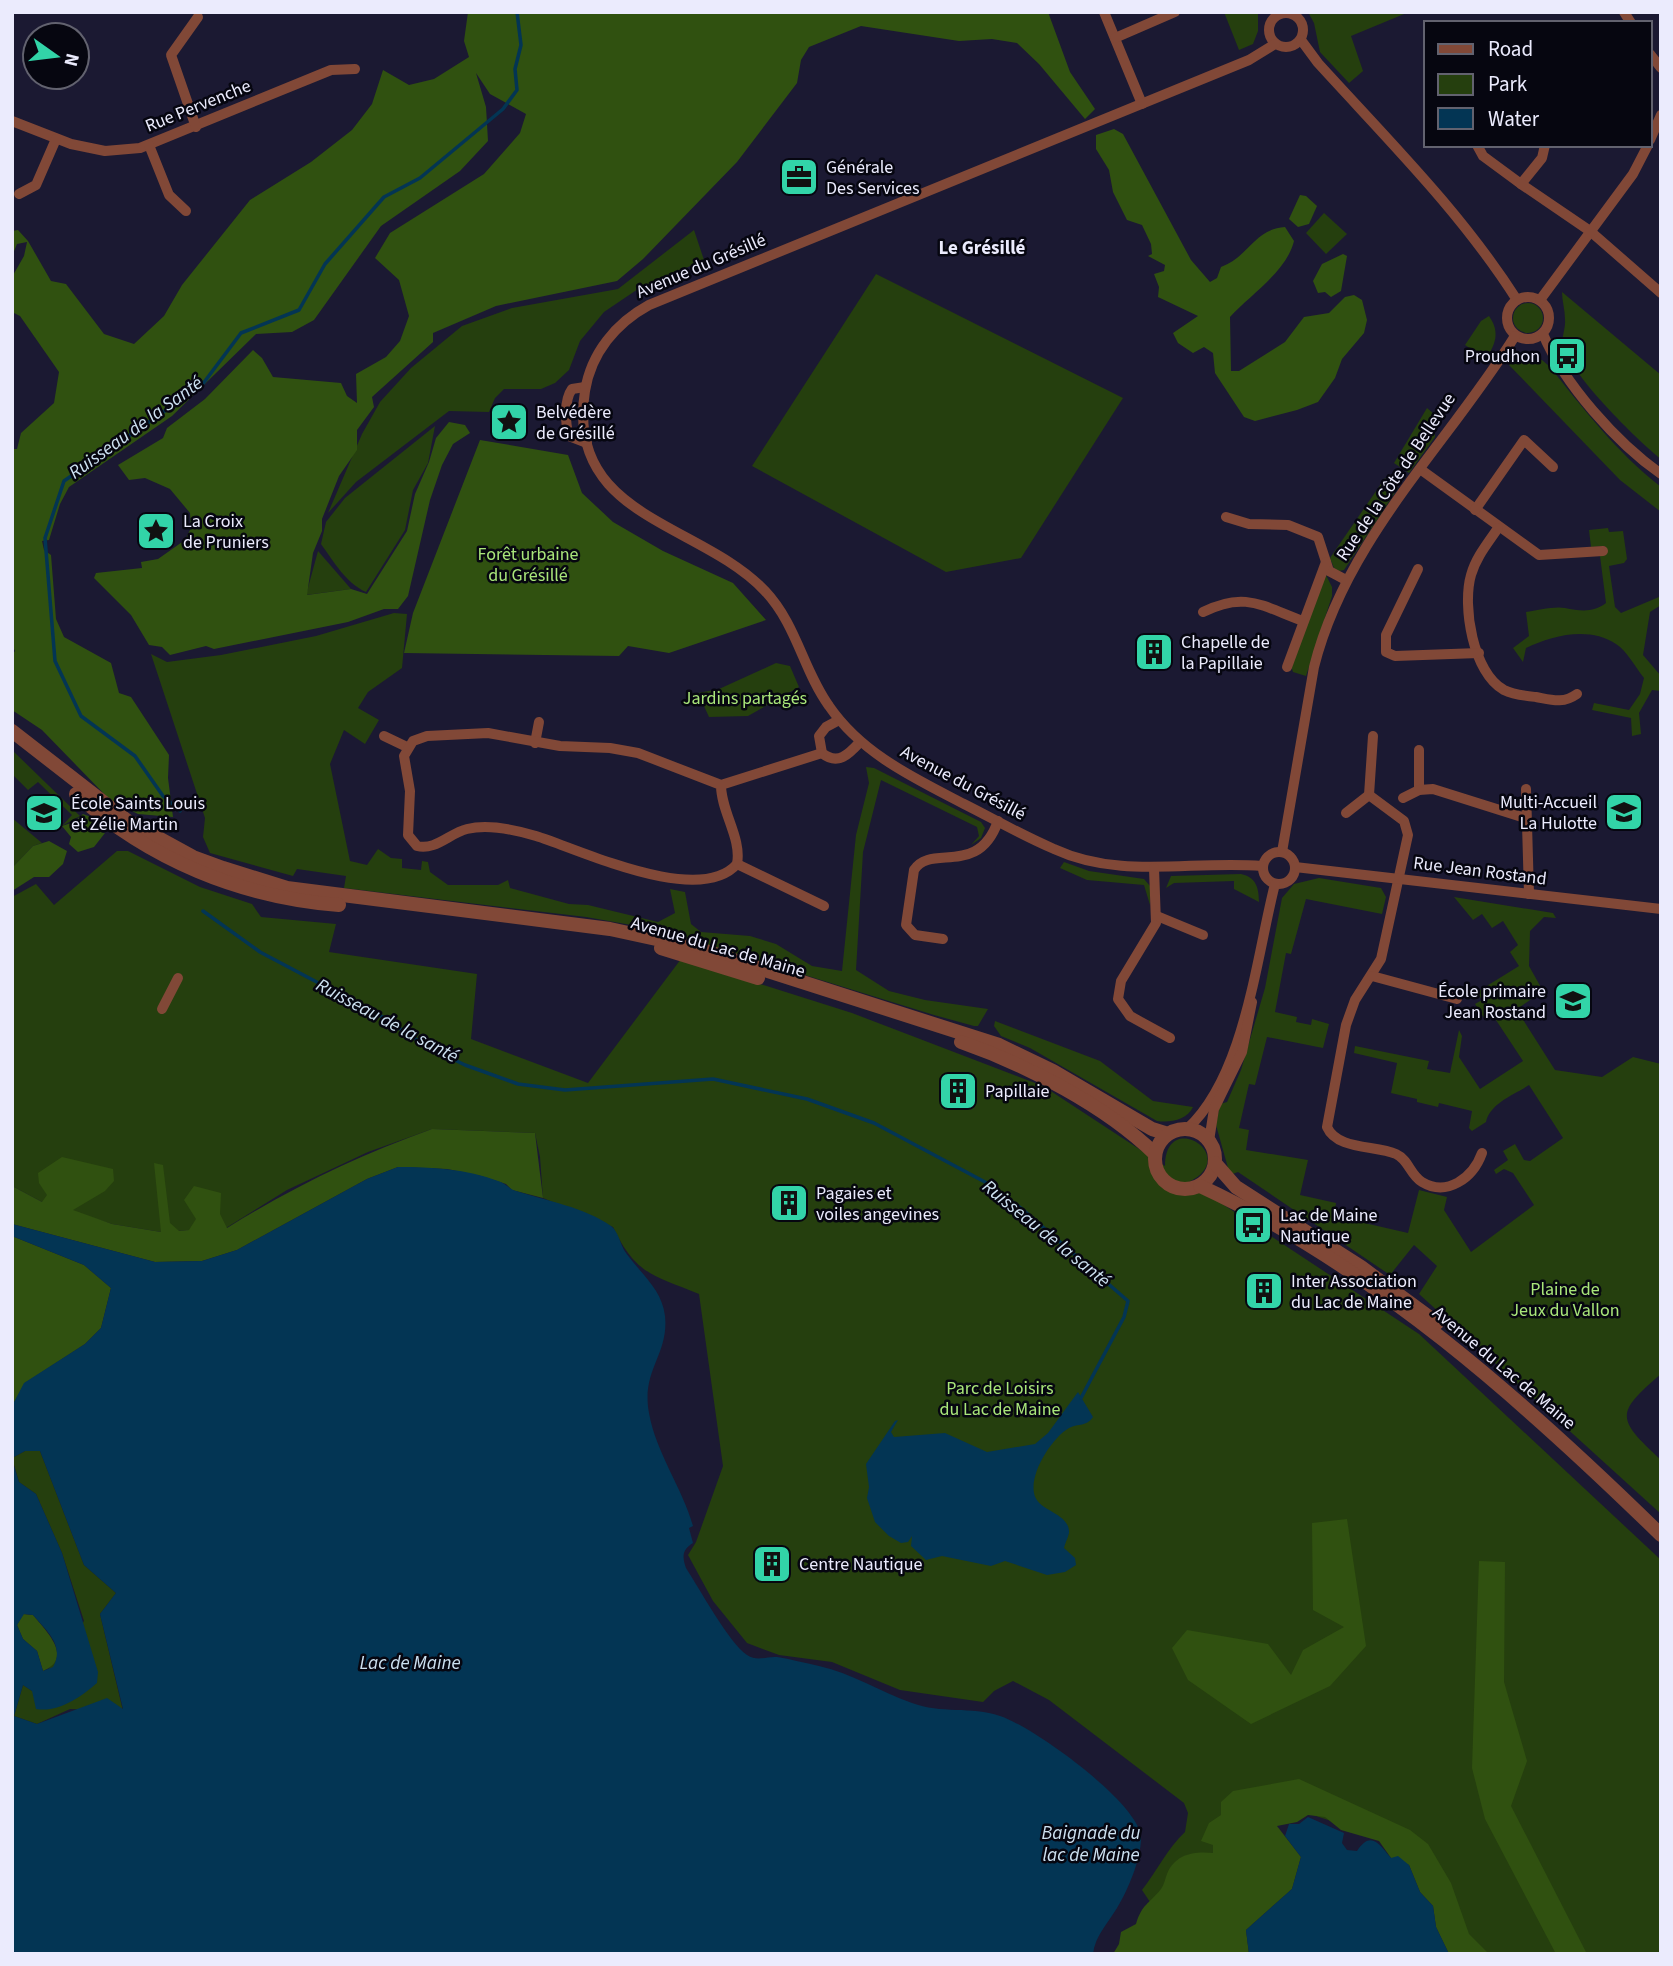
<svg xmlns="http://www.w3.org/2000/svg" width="1673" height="1966" viewBox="0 0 1673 1966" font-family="'Source Sans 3',sans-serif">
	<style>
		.green { fill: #253f0e }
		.forest { fill: #305110 }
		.water { fill: #033554; fill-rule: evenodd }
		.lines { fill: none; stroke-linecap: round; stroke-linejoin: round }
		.stream { stroke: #033554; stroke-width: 3.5 }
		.minor { stroke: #814837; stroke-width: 10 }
		.tertiary { stroke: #814837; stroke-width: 14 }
		.labels { text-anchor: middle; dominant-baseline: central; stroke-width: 5; stroke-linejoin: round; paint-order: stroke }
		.street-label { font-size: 18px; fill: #ebebfd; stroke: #060610 }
		.poi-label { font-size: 18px; fill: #ebebfd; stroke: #060610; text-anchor: start }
		.park-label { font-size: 18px; fill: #a9e67a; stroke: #060610 }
		.neighbourhood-label { font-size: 19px; font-weight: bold; fill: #ebebfd; stroke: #060610 }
		.water-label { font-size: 19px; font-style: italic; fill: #cee2f2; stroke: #060610 }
	</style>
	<rect width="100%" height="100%" fill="#1b1932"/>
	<g class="green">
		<path d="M1224,12H1258V31L1253,44L1239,50Z"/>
		<path d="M1308,12H1409L1351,36L1363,71L1349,83L1320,52L1314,23Z"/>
		<path d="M1324,213L1347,234L1326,254L1306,233Z"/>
		<path d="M694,230L704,260L638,289L604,312L580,341L569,370L555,383L541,389H504L495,398L489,412L449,411L356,482L328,513L362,434L380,402L411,368L462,326L512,308L618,289Z"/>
		<path d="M876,274L1123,398L1021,558L946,572L752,466Z"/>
		<path d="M1562,292L1661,375V459C1638,441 1569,373 1563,345C1561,338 1566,328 1565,319C1565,310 1562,301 1562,292Z"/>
		<circle cx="1528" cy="318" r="15"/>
		<path d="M1489,316C1500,332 1496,343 1486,359L1465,345L1481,321Z"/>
		<path d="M1527,356L1542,360L1549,366C1584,409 1616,452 1661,487V512L1620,480L1509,365L1517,358Z"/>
		<path d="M1427,408L1434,414L1429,422L1435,427V437L1409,473L1394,463Z"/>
		<path d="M435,426L428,463L413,490L405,530L366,592C346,583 334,562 321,544L326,522L345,498Z"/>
		<path d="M1385,478L1398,488L1344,570L1339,571L1334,568L1330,558Z"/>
		<path d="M1608,528L1609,532L1623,531L1627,559L1624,563L1609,566L1615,607L1621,613L1659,597L1661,572V605L1650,612L1643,655L1661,676V691L1652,690L1639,713L1641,734L1632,736L1631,718L1592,710L1594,703L1629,710L1640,694L1644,678C1636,668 1627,651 1616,644C1590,626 1552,635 1526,648L1523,662L1513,648L1529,636L1526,612C1537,610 1555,606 1565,608C1580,611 1593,613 1606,603L1600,556L1606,555L1605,546L1591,547L1589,530Z"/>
		<path d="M318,551L351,589L306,595Z"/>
		<path d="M1326,575L1332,587V596L1306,676L1293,672L1291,666Z"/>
		<path d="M394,613L407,614L402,668L368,692L358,708L379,720L365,744L344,730L330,764L350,861L367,865L378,849L391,858L402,859V868L421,870L422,861L428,862L430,872L448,885H498L508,880L510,888L569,904L588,905L658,922L675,913L670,889L685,892L691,924L701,932L750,936L776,944L812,966L842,971L856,835L869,783L866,767L874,768L981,822L985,828L981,838L971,845L979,836L977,827L881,780L863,852L856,970L889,991L925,1000L988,1009L978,1026H974L934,1015L666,932L665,928L655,925L654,929L586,917L344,888L346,876L297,869L293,876L210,853L203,837L205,818L151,654L167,662L221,655L316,636Z"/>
		<path d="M776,663L790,666L799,687L748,716L709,717L698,693L719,689Z"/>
		<path d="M12,750L80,816L62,826L72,815L38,782L28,790L12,774Z"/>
		<path d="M12,818L42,843L33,846L12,868Z"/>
		<path d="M117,851H128L200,887L252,904L261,917L336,924L329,952L477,974L471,1039L588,1083L681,959L852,1013L1043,1086L1165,1166C1165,1108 1242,1156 1189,1182L1419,1334L1661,1560V1954H1462L1408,1846L1279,1804L1150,1902L1142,1890C1157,1871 1167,1849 1185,1832L1188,1813L1184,1803L1049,1700L1013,1681L994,1691L983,1702L900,1690L832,1662L779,1655L747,1643L713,1601L688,1555L696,1542L723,1466L699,1294C653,1275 636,1275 613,1227L543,1198L540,1157L535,1133L432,1129L368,1152L287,1190L226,1228L161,1232L112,1224L42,1202L12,1186V897L36,884L54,905Z"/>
		<path d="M1064,862L1089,871L1144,879L1150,886V905L1144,885L1087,880L1060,868Z"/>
		<path d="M1241,874C1256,877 1259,888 1259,902L1234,889V881L1174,883L1166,888L1171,876Z"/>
		<path d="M1319,878L1381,888L1386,897L1382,914L1306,899L1291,954L1286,953L1275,1012L1297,1017L1296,1022L1311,1025L1312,1019L1329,1024L1323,1048L1267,1037L1255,1085L1249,1084L1239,1128L1249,1130L1246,1150L1308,1160L1300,1195L1336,1203L1334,1216L1408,1233L1419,1190L1447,1197L1444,1210L1471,1252L1534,1205L1513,1173L1504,1169L1496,1174L1494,1170L1508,1160L1503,1151L1515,1144L1524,1160L1530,1161L1563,1138L1529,1085C1514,1095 1490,1103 1486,1122L1472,1131L1469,1128L1472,1111L1439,1103L1438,1107L1417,1102V1099L1391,1093L1397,1063L1354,1053L1355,1046L1429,1061L1427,1069L1450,1073L1459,1030L1462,1036L1459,1057L1480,1089L1523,1061L1492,1014L1484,1018L1475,1004L1482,1000L1477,992L1519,966L1510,952L1518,945L1503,921L1492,928L1482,914L1473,920L1454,897L1553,913L1556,918L1544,917L1530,931L1529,966L1543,991L1520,1007L1526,1015L1522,1018L1555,1070L1602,1077L1633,1057L1661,1064V1374C1614,1414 1617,1419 1661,1460V1514L1419,1294L1437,1266L1414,1245L1390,1275L1238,1172L1230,1175L1216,1125L1220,1104L1227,1102L1241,1070L1265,988L1282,898L1294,884Z"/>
		<path d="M995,1021L1100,1061L1153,1101L1193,1107C1187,1120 1170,1123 1157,1121L1030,1048L1001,1036L994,1026Z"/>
		<path d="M25,1451H40L84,1565L116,1593L100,1614L123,1711L70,1709L37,1724L14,1716L23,1685L32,1691L84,1621L62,1553L36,1494L19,1482L12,1458Z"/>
	</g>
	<g class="forest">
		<path d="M468,12H1048L1070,72L1095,109L1085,119L1039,64L1017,43L992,39L959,41L861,26L809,47L801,60L797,83L737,162L643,259L617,281L496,306L433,333V342L372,397L374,407L357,430V450L339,476L322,519V531L313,553L307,595L351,589L367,594L407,531L415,494L429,462L436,438L449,422L465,425L470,433L453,444L442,465L430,500L408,596L398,609H384L348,622L214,649L206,646L170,655L162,647L149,645L131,615L94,578L96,573L142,568L141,562L158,559L185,540L191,528L190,513L170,489L145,478L129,480L118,465L163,438L167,428L205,399L253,350L262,358L273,377L341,383L347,396L357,403L356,374L386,357L400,341L409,316L399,280L375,258L390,233L484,174L520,133L526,114L490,94L476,73L486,107L488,141L460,171L381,226L314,320L292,332L256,334L172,416L69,487L60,504L49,540L42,541L44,550L51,555L56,619L64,637L111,663L119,693L131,697L169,755L168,778L173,817L138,814L110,800L42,730L12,710V655L15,651L12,645V449H17L21,433L54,403L59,372L20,316L12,312V277L24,256L27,242L17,244L12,256V231L18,230L28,241L51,281L66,284L104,334L134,344L164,316L182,285L250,200L311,162L352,130L372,104L383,70L409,85L434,79L469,57L464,41Z"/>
		<path d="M1114,129L1123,134L1191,260L1210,282L1217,278L1221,267C1250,256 1254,229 1285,227L1294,241C1287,271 1250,295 1230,317L1231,371H1239L1285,342L1304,317L1329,313L1345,297L1354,295L1362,300L1367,320L1364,333L1342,359L1335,378L1318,402L1297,410L1255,421L1244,417L1215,373L1213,353L1204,347L1193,353L1178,343L1173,333L1198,316L1158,297L1159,287L1154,274L1164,271L1165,265L1148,256L1152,254L1151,244L1142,225L1127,220L1113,192L1109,170L1096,149V135Z"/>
		<path d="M1300,195L1306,196L1317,206L1309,224L1298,227L1289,219Z"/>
		<path d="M1343,254L1347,256L1341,291L1331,297L1325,292L1318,293L1313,281L1322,264Z"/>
		<path d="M480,440L568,455L582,493L613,522L663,551L733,583L766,620L669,653L628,646L619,656L404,653L413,613Z"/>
		<path d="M83,814L91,817L93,830L105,833L94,847L78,852L69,844L71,837L62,826L74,822Z"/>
		<path d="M49,841L67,851L63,864L49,877H34L12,891V868L33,846Z"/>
		<path d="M432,1129L535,1133L543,1198L512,1190L506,1184L481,1176L447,1169L398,1167L367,1179L237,1250L202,1261L155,1262L12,1224V1186L42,1202L47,1195L39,1183L38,1173L62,1157L113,1169L114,1181L105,1191L73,1210L112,1224L161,1232L154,1163L163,1165L170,1223L179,1231L189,1230L196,1219L184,1200L194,1186L221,1193L220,1214L227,1228C293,1187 359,1155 432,1129Z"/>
		<path d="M12,1236L84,1265L111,1288L101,1328L85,1344L25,1383L12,1406Z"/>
		<path d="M1347,1519L1366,1646L1330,1686L1251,1724L1188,1680L1172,1648L1187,1630L1268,1644L1291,1675L1303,1650L1344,1627L1313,1610L1312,1523Z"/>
		<path d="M1479,1561L1505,1562L1504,1682L1527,1761L1511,1806L1587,1954H1556L1485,1819L1472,1768Z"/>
		<path d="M23,1614L33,1615C47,1632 74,1658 43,1671L37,1651L23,1639L17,1625Z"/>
		<path d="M1299,1779L1410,1830L1428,1844L1451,1883L1469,1934L1489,1954H1449L1436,1927L1433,1906L1420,1892L1409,1865L1391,1858L1379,1841L1341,1830L1325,1817L1308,1815L1297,1822L1277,1826L1301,1857L1292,1889L1246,1930L1249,1954H1113L1119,1944L1121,1932L1136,1924C1142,1904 1149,1904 1161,1889C1164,1885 1165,1879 1167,1874C1175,1854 1194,1851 1213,1853V1845L1201,1841L1209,1823L1221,1815V1802L1233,1791Z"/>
	</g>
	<g class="water">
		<path d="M398,1167C431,1167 467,1169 498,1181C505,1183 509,1189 516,1191C547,1201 584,1207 611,1226C619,1232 620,1245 626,1253C640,1273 662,1289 665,1316C669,1355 641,1370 649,1413C656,1453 682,1487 693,1526L689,1528L693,1543C682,1550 682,1556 686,1568C699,1588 729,1643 747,1655C758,1662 766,1656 777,1657C790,1659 805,1663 819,1666C852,1673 880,1692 912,1703C941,1714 971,1706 1000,1716C1032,1726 1141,1804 1141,1838C1141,1859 1128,1890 1117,1908C1108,1923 1095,1936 1093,1954H12V1460L19,1482L36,1494L62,1553L98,1672L97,1683C81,1697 58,1713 36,1709L32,1691L23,1685L14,1716L37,1724L107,1698L123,1709L100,1614L116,1593L84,1565L40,1451H25L12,1458V1406L24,1383L85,1344L101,1328L111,1288L84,1265L12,1236V1224L155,1262L202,1261L237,1250L367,1179ZM24,1614L33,1615C47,1631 65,1646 53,1667L43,1671L37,1651L23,1639L17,1625Z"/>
		<path d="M1078,1392L1093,1417C1086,1427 1079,1423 1069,1428C1052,1438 1030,1472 1034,1493C1037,1512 1070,1512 1069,1533C1068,1538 1065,1543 1064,1548L1075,1558L1076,1565L1065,1572L1047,1575L1005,1561L991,1566L942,1556L926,1560L911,1546L912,1536L908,1542L901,1543L889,1536L875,1522L867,1498L869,1487L866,1464L895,1421L898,1420L891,1432L894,1437L945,1433L987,1452L1035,1444L1048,1433Z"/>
		<path d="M1308,1817L1344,1833L1342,1843L1347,1850L1357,1851C1371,1830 1379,1844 1391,1858L1398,1856L1409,1865L1420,1892L1433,1906L1436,1927L1449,1954H1249L1246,1930L1292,1889L1301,1857L1285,1836L1289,1824H1299Z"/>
	</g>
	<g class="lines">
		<g class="stream">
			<path d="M180,811L163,796L135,756L81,716L55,661L45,538L64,481L202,385L241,333L299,310L325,264L384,197L420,178L503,109L517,90L515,69L521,45L517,12"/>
			<path d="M203,911L260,952L381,1016L426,1046L465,1065L518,1084L565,1090L713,1079L807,1099L874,1123L985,1182L1022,1209L1128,1301L1124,1317L1081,1398"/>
		</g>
		<g class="minor">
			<path d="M1104,12L1142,104"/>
			<path d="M1624,12L1631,23"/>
			<circle cx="1286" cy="30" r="17"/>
			<path d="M1115,38L1175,12"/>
			<path d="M1301,40L1318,63C1388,140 1461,212 1517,300"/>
			<path d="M1650,54L1661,68"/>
			<path d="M12,121L71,144L105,151L140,148L331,70L355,69"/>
			<path d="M196,127L171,55L198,17"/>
			<path d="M1650,140L1661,115"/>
			<path d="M149,145L169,195L186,211"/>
			<path d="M1477,145L1483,156L1521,184L1542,158L1545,145"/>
			<path d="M1521,184L1590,231L1661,293"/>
			<path d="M19,194L36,185L56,139"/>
			<circle cx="1528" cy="318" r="21"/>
			<path d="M1540,300L1633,174L1648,145"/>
			<path d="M1543,334C1564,384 1617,443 1661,474"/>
			<path d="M585,387L572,389C564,400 565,423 569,436L587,443"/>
			<path d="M1420,469L1539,555L1603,551"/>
			<path d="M1475,510L1524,440L1553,467"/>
			<path d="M1226,517L1249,524L1288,525L1318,537L1329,571L1346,580"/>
			<path d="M1498,528C1488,543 1476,557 1471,575C1462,606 1473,673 1504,690C1514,695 1526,696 1536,697C1552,700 1563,704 1577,694"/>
			<path d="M1418,569L1386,635V652L1395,656L1479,653"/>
			<path d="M1203,612C1245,591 1262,606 1303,621"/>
			<path d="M1287,667L1326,562"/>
			<path d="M839,720L826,727L819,736L822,753C838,766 849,754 860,742"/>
			<path d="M384,736L407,747"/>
			<path d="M535,743L539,722"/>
			<path d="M1419,750V790"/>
			<path d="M721,785L638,753L610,748L560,746L488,733L427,736L413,741L404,756L410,791L408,835L417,846C435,851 450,833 467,829C488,824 516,830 536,836C581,850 699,907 737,864C742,838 721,812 721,785L822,753"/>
			<path d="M1526,789L1529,894"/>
			<path d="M1369,795L1373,736"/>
			<path d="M1403,798L1419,790L1433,789L1525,818"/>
			<path d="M1346,813L1369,795L1404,821L1408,835L1381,959L1355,1000L1346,1025L1327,1127C1337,1150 1375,1145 1396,1154C1409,1160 1410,1175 1422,1182C1447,1197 1473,1178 1482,1153"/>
			<circle cx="1279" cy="868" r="16"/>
			<path d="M1282,852L1314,667C1346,539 1447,445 1515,336"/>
			<path d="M737,864L824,906"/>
			<path d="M1262,866C1191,860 1121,880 1054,849C1023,836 994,819 964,804C914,778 862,754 829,706C803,670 797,625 765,591C700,522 565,518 585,391C591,353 616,323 649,305L1249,60L1275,44"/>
			<path d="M1295,867L1661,909"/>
			<path d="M1154,868L1156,923L1121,981L1118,999L1130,1016L1170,1038"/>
			<path d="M1157,916L1203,935"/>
			<path d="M943,939L915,935L906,925L914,870C931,843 978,878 998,821"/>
			<path d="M1372,976L1457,999"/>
			<path d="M162,1009L178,978"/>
			<path d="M1187,1129C1245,1076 1256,958 1275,884"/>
			<path d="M1209,1141L1214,1109L1242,1052L1252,1002"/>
		</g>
		<g class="tertiary">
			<path d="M12,731L129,822L193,857L223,868L287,888L610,929L693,947L999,1045L1053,1071L1152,1129L1168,1134"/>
			<path d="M76,794C150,860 240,897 339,905"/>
			<path d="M661,948L758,978"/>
			<path d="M961,1042C1027,1065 1106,1106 1155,1154"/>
			<circle cx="1185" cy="1159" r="30"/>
			<path d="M1215,1163L1236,1187L1361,1267L1437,1323"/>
			<path d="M1200,1186C1373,1266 1525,1402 1661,1535"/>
		</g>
	</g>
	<defs>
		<symbol id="office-square" viewBox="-11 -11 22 22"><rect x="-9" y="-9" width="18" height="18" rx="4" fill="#32d4a8" stroke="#060610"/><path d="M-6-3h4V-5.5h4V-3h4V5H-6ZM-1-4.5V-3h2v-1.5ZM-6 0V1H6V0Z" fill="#111"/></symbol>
		<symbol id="bus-square" viewBox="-11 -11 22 22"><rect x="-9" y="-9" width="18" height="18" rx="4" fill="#32d4a8" stroke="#060610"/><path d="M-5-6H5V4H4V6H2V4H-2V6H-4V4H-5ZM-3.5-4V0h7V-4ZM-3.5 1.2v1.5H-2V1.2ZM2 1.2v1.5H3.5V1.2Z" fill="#111"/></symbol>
		<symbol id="sight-square" viewBox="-11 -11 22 22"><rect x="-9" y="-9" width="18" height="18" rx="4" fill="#32d4a8" stroke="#060610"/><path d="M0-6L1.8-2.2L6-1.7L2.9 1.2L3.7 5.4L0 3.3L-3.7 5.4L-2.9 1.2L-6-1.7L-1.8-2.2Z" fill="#111"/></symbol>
		<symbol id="building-square" viewBox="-11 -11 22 22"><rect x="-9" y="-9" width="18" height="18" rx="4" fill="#32d4a8" stroke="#060610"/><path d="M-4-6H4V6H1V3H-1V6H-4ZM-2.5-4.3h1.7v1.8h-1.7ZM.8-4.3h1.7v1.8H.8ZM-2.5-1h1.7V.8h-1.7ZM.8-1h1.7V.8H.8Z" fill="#111"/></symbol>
		<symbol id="school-square" viewBox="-11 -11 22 22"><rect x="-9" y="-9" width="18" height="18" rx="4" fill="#32d4a8" stroke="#060610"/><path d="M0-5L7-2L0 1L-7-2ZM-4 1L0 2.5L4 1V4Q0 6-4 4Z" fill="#111"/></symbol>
	</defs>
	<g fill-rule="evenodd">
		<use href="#office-square" x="777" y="155" width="44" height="44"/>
		<use href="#bus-square" x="1545" y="334" width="44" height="44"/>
		<use href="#sight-square" x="487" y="400" width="44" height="44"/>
		<use href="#sight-square" x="134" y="509" width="44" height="44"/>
		<use href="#building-square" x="1132" y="630" width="44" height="44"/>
		<use href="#school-square" x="1602" y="790" width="44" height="44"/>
		<use href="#school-square" x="22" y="791" width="44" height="44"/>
		<use href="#school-square" x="1551" y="979" width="44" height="44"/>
		<use href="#building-square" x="936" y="1069" width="44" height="44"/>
		<use href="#building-square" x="767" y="1181" width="44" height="44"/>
		<use href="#bus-square" x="1231" y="1203" width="44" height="44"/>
		<use href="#building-square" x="1242" y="1269" width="44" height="44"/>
		<use href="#building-square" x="750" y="1542" width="44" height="44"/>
	</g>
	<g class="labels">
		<g class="street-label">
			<text transform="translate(198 106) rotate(-22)">Rue Pervenche</text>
			<text transform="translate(701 266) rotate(-23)">Avenue du Grésillé</text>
			<text transform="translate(1396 477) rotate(-56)">Rue de la Côte de Bellevue</text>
			<text transform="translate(963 783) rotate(28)">Avenue du Grésillé</text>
			<text transform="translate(1480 871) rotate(7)">Rue Jean Rostand</text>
			<text transform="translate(718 947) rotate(16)">Avenue du Lac de Maine</text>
			<text transform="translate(1504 1368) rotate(40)">Avenue du Lac de Maine</text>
		</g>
		<g class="poi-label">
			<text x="826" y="167">Générale<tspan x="826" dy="21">Des Services</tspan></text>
			<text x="1540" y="356" text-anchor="end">Proudhon</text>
			<text x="536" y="412">Belvédère<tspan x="536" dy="21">de Grésillé</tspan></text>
			<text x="183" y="521">La Croix<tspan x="183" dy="21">de Pruniers</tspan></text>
			<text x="1181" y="642">Chapelle de<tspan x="1181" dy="21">la Papillaie</tspan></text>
			<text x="1597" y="802" text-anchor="end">Multi-Accueil<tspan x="1597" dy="21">La Hulotte</tspan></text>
			<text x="71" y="803">École Saints Louis<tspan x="71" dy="21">et Zélie Martin</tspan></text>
			<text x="1546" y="991" text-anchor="end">École primaire<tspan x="1546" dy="21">Jean Rostand</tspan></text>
			<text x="985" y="1091">Papillaie</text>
			<text x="816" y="1193">Pagaies et<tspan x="816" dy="21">voiles angevines</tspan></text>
			<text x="1280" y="1215">Lac de Maine<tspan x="1280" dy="21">Nautique</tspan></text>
			<text x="1291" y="1281">Inter Association<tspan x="1291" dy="21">du Lac de Maine</tspan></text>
			<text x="799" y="1564">Centre Nautique</text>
		</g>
		<g class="park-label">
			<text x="528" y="554">Forêt urbaine<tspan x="528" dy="21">du Grésillé</tspan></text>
			<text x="745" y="698">Jardins partagés</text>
			<text x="1565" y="1289">Plaine de<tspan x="1565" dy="21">Jeux du Vallon</tspan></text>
			<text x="1000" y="1388">Parc de Loisirs<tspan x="1000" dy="21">du Lac de Maine</tspan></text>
		</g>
		<g class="neighbourhood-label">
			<text x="982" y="248">Le Grésillé</text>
		</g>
		<g class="water-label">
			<text transform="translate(136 428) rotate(-36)">Ruisseau de la Santé</text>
			<text transform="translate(387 1021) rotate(28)">Ruisseau de la santé</text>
			<text transform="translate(1046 1234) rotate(39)">Ruisseau de la santé</text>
			<text x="410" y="1663">Lac de Maine</text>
			<text x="1091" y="1833">Baignade du<tspan x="1091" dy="22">lac de Maine</tspan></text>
		</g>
	</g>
	<rect width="1673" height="1966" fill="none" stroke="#ebebfd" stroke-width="28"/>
	<rect x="1424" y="21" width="228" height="126" fill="#060610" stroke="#62626f" stroke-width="2"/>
	<rect x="1438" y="44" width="35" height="10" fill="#814837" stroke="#62626f" stroke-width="2"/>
	<text x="1488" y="56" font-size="21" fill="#ebebfd">Road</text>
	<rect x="1438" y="74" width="35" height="21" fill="#253f0e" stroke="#62626f" stroke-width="2"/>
	<text x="1488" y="91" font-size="21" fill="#ebebfd">Park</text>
	<rect x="1438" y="108" width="35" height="21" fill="#033554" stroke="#62626f" stroke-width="2"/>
	<text x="1488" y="126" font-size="21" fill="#ebebfd">Water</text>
	<g transform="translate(56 56) rotate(104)"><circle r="33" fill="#060610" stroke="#62626f" stroke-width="2"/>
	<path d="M0-5L12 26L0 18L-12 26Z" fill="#32d4a8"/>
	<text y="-10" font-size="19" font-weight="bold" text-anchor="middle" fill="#ebebfd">N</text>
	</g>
</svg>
